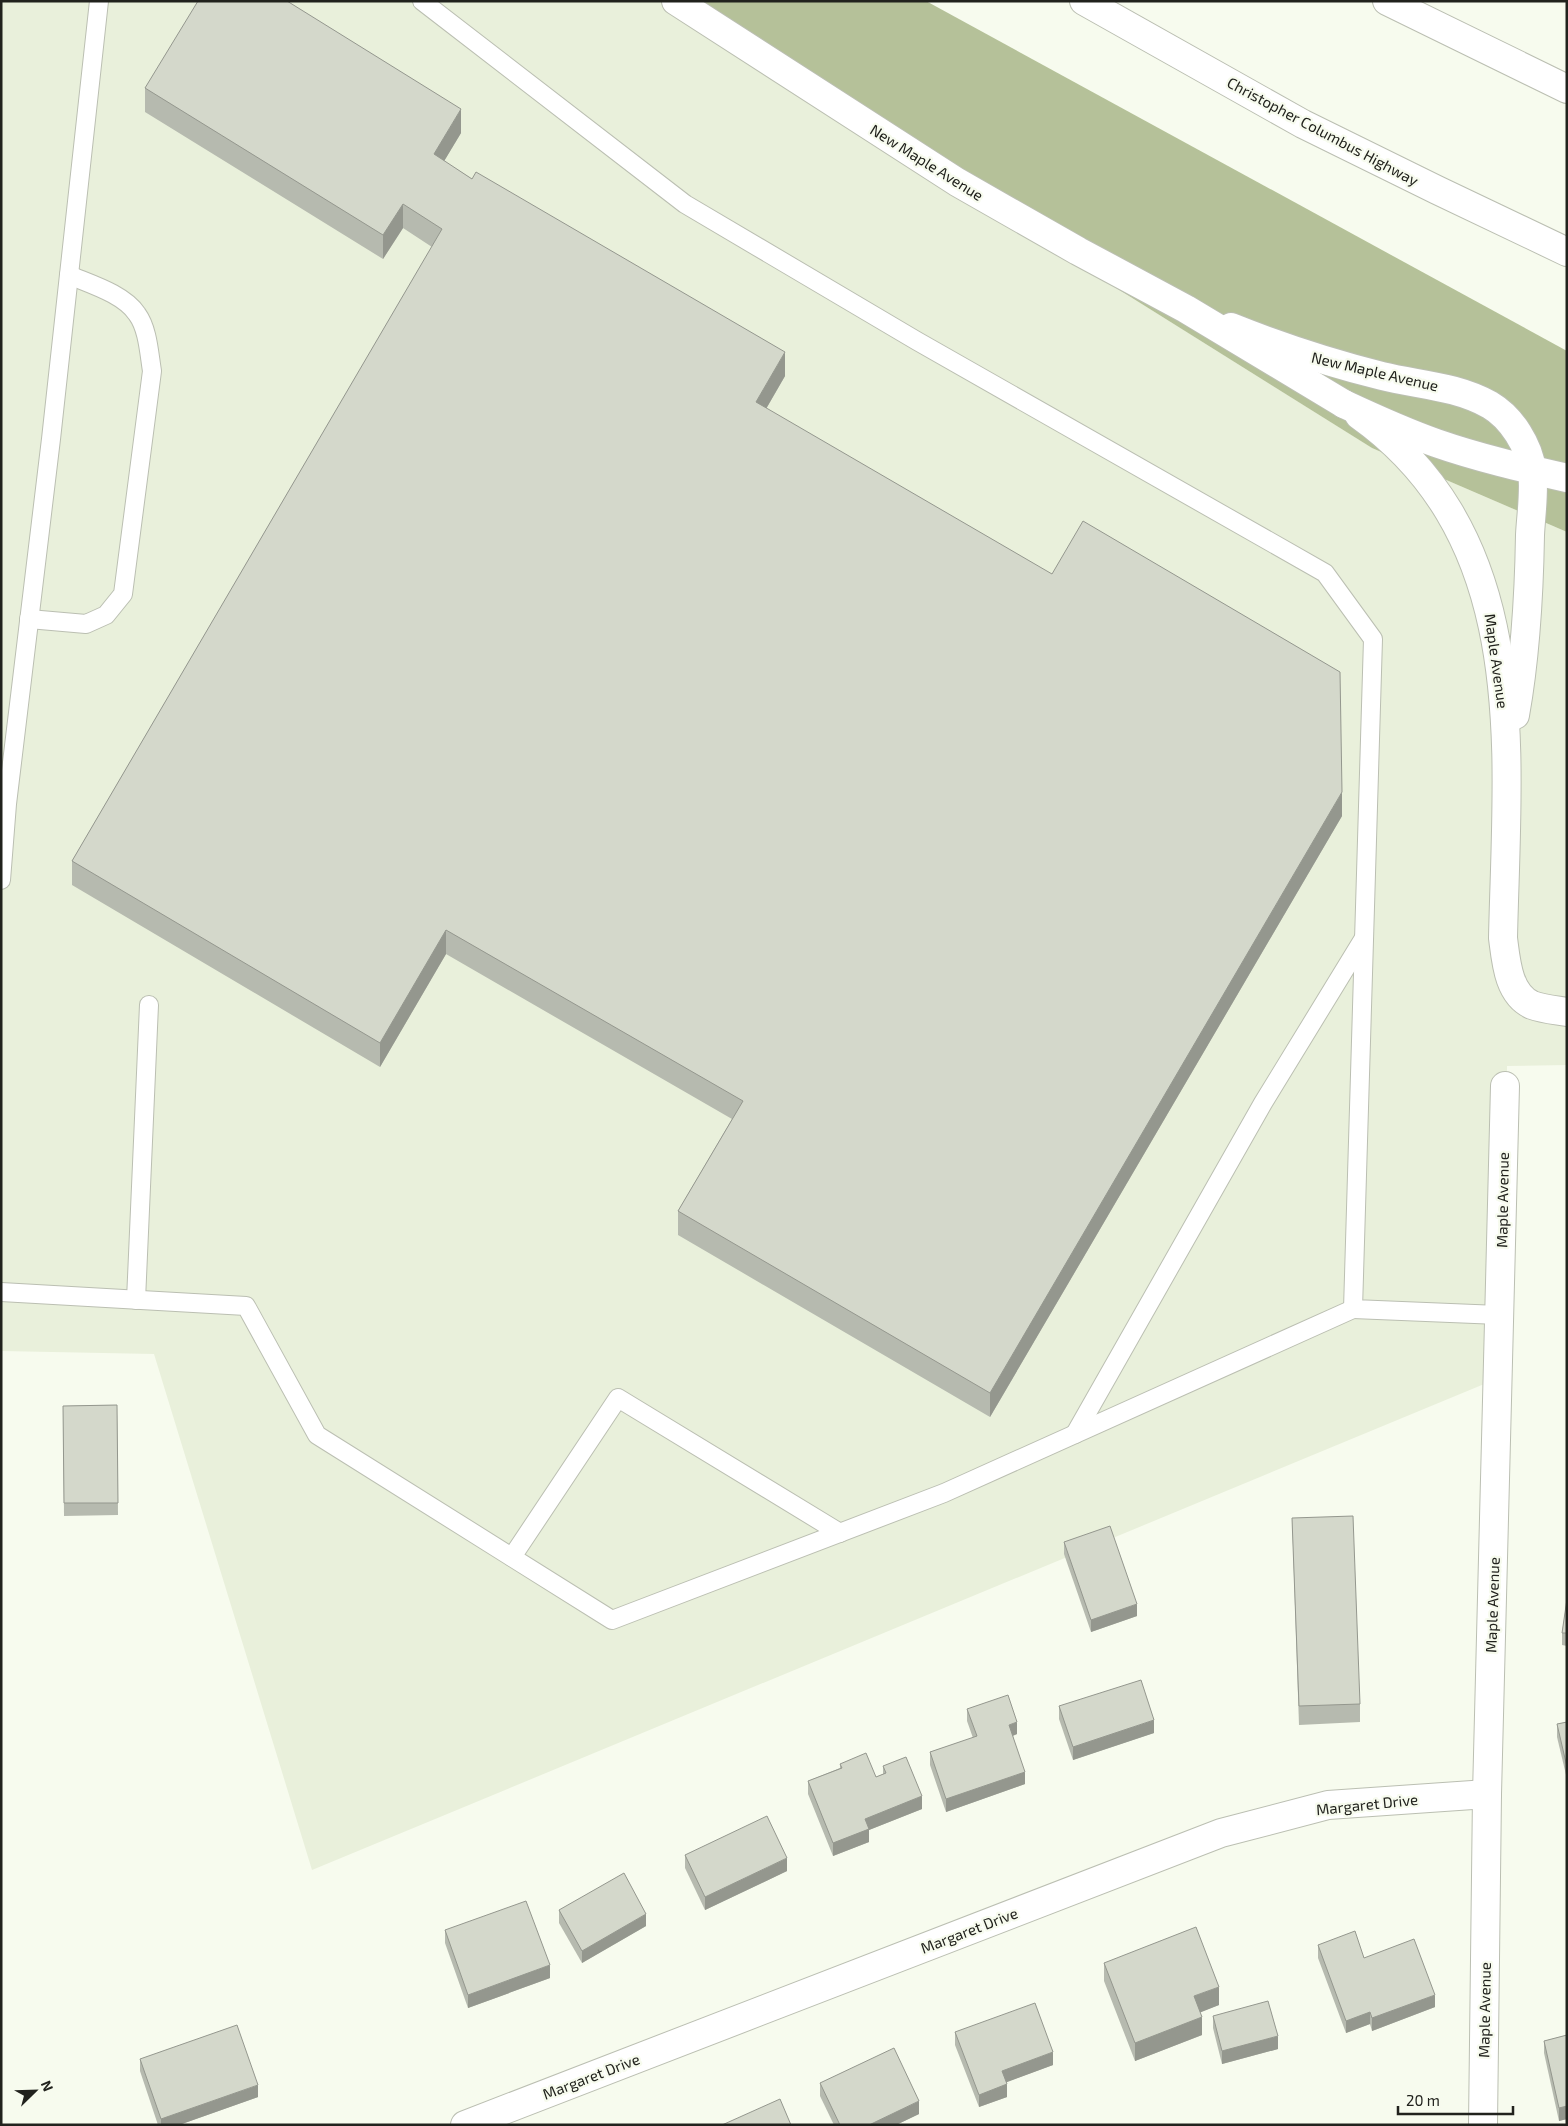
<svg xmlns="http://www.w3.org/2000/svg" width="1568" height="2126" viewBox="0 0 1568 2126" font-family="'Exo 2',sans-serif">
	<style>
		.built { fill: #e9f0db }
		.forest { fill: #b5c199 }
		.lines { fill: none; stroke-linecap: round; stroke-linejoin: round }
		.service-casing { stroke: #bbbfb2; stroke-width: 20 }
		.minor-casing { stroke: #bbbfb2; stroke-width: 30 }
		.secondary-casing { stroke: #bbbfb2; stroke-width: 30 }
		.motorway-casing { stroke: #bbbfb2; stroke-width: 30 }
		.service { stroke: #fff; stroke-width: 18 }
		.minor { stroke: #fff; stroke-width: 28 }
		.secondary { stroke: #fff; stroke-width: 28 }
		.motorway { stroke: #fff; stroke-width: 28 }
		.wall { fill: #b6baaf }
		.shaded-wall { fill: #94978e }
		.building { fill: #d4d8cb; stroke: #94978e }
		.labels { text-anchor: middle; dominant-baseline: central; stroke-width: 4.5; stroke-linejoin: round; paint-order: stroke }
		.street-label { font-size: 15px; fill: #21221d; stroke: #f7fbee }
	</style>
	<rect width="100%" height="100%" fill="#f7fbee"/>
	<path class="built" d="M1,1H686L827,107L1372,448L1567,532V1065L1507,1066L1506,1375L312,1870L154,1354L1,1351Z"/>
	<path class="forest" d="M686,1H926L1567,351V532L1372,448L827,107Z"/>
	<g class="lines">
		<defs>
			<g id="service">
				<path d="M422,1L685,204L917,341L1325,573L1373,639L1353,1309L1499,1315"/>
				<path d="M29,619L86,624L106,615L123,594L152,371C149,353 148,329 137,314C124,294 90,284 69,275"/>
				<path d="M1,880L7,804L51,439L99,1"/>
				<path d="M1,1292L246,1306L317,1435L612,1620L944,1493L1353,1309"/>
				<path d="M136,1300L149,1005"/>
				<path d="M1075,1434L1263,1103L1364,938"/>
				<path d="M512,1557L618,1398L840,1533"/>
			</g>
			<g id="minor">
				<path d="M1231,327C1281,347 1330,363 1382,376C1419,385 1456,386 1490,405C1512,418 1529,446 1532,470C1535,490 1531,515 1530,535C1529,596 1526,654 1515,715"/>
				<path d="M1359,415C1533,539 1507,752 1503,938C1506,961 1508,994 1532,1005C1543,1009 1555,1010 1567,1012"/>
				<path d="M465,2125L1221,1833L1328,1805L1487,1794"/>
				<path d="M1483,2125L1487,1794L1505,1086"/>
			</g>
			<path id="secondary" d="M676,1L957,182L1078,251L1186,309L1344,404"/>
			<g id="motorway">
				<path d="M1084,1L1303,124L1437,190L1567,252"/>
				<path d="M1387,1L1567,89"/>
				<path d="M1344,404C1374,418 1405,432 1436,443C1479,458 1523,468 1567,478"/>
			</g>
		</defs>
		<use href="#service" class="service-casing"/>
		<use href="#minor" class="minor-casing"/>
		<use href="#secondary" class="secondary-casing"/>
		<use href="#motorway" class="motorway-casing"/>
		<use href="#service" class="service"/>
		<use href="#minor" class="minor"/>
		<use href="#secondary" class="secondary"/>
		<use href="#motorway" class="motorway"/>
	</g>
	<g class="wall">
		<path d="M145,88L461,133L444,161L472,179L785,376L766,409L1342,816L990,1417L678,1235V1211L732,1119L446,954L380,1067L72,885V861L432,247L403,228L383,259L145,112Z"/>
		<path d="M117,1405L118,1515L64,1516L63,1406Z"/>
		<path d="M1292,1518L1360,1704V1722L1299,1725Z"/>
		<path d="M1064,1542L1137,1616L1091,1632L1064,1554Z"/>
		<path d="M1567,1599V1646L1562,1645V1633Z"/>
		<path d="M1059,1706L1154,1733L1073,1760L1059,1719Z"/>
		<path d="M967,1709L1017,1734L1013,1736L1025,1784L946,1812L930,1765V1752L973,1738L967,1721Z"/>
		<path d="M1567,1722V1779L1557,1737V1724Z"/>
		<path d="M840,1764L876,1777L883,1774V1766L922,1809L869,1830V1842L833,1856L808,1794V1781L840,1768Z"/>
		<path d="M685,1855L787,1871L705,1910L685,1868Z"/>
		<path d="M559,1910L646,1926L582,1963L559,1923Z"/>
		<path d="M445,1930L550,1978L468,2008L445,1943Z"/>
		<path d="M1318,1945L1364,1958L1435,2007L1372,2031L1370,2024L1346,2033L1318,1958Z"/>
		<path d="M1104,1963L1219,2005L1200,2012L1202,2035L1135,2061L1104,1981Z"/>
		<path d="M1213,2016L1278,2049L1222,2064L1213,2028Z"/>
		<path d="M955,2032L1053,2065L1006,2082L1007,2097L979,2107L955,2045Z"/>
		<path d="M1567,2035V2119L1559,2121L1544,2053V2041Z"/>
		<path d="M140,2059L258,2097L179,2125H158L140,2071Z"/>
		<path d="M820,2083L919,2114L896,2125H834L820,2096Z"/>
	</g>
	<g class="shaded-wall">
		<path d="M461,109V133L434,178V154Z"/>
		<path d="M403,204V228L383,259V235Z"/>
		<path d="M785,352V376L756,426V402Z"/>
		<path d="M1342,792V816L990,1417V1393Z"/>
		<path d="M446,930V954L380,1067V1043Z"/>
		<path d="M1137,1604V1616L1091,1632V1620Z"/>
		<path d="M1154,1720V1733L1073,1760V1747Z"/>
		<path d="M1017,1722V1734L1009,1737V1725Z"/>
		<path d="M1025,1772V1784L946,1812V1799Z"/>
		<path d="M922,1796V1809L869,1830V1842L833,1856V1843L865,1819Z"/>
		<path d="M787,1858V1871L705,1910V1897Z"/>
		<path d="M646,1914V1926L582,1963V1951Z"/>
		<path d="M550,1965V1978L468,2008V1995Z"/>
		<path d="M1219,1987V2005L1194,2015V1996Z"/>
		<path d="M1435,1995V2007L1372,2031V2018Z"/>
		<path d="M1370,2012V2024L1346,2033V2021Z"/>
		<path d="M1202,2017V2035L1135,2061V2043Z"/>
		<path d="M1278,2036V2049L1222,2064V2051Z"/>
		<path d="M1053,2052V2065L1002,2084V2071Z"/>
		<path d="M1007,2084V2097L979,2107V2095Z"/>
		<path d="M258,2085V2097L179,2125H161V2119Z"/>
		<path d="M919,2101V2114L896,2125H869Z"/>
		<path d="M1567,2106V2119L1559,2121V2108Z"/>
	</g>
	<g class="building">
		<path d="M198,1H287L461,109L434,154L472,179L476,172L785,352L756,402L1052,574L1083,521L1340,672L1342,792L990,1393L678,1211L743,1101L446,930L380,1043L72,861L442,229L403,204L383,235L145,88Z"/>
		<path d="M117,1405L118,1503H64L63,1406Z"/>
		<path d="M1353,1516L1360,1704L1299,1706L1292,1518Z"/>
		<path d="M1110,1526L1137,1604L1091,1620L1064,1542Z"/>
		<path d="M1567,1599V1633H1562Z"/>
		<path d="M1141,1680L1154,1720L1073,1747L1059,1706Z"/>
		<path d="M1008,1695L1017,1722L1009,1725L1025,1772L946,1799L930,1752L977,1736L967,1709Z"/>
		<path d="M1567,1722V1767L1557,1724Z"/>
		<path d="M866,1753L876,1777L886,1773L883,1766L906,1757L922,1796L865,1819L869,1829L833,1843L808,1781L842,1768L840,1764Z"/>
		<path d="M767,1816L787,1858L705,1897L685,1855Z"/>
		<path d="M624,1873L646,1914L582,1951L559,1910Z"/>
		<path d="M526,1901L550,1965L468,1995L445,1930Z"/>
		<path d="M1196,1927L1219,1987L1194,1996L1202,2017L1135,2043L1104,1963Z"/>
		<path d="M1355,1931L1364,1958L1414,1939L1435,1995L1372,2018L1370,2012L1346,2021L1318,1945Z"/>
		<path d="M1268,2001L1278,2036L1222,2051L1213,2016Z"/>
		<path d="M1035,2003L1053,2052L1002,2071L1007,2084L979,2095L955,2032Z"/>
		<path d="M237,2025L258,2085L161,2119L140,2059Z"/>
		<path d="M1567,2035V2106L1559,2108L1544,2041Z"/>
		<path d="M894,2048L919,2101L869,2125H840L820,2083Z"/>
		<path d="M780,2099L791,2125H722Z"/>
	</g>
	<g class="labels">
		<g class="street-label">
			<text transform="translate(1323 131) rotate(28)">Christopher Columbus Highway</text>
			<text transform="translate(927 162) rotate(32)">New Maple Avenue</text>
			<text transform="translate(1375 371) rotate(13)">New Maple Avenue</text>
			<text transform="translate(1497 661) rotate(82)">Maple Avenue</text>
			<text transform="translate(1502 1200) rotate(-89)">Maple Avenue</text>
			<text transform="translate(1492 1605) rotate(-88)">Maple Avenue</text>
			<text transform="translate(1367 1804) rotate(-6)">Margaret Drive</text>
			<text transform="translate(969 1930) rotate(-21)">Margaret Drive</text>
			<text transform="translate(1484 2010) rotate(-89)">Maple Avenue</text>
			<text transform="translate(591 2076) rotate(-21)">Margaret Drive</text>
		</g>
	</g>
	<rect width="1568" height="2126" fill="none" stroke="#21221d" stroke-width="5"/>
	<g transform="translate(35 2091) rotate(67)" stroke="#f7fbee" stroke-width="4" paint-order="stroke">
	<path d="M0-4L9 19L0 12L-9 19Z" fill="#21221d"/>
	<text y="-8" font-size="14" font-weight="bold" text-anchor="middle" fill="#21221d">N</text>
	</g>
	<path d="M1398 2106v8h115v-8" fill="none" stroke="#21221d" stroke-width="2.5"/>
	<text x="1406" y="2106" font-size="15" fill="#21221d" stroke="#f7fbee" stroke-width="4" paint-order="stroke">20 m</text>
</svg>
